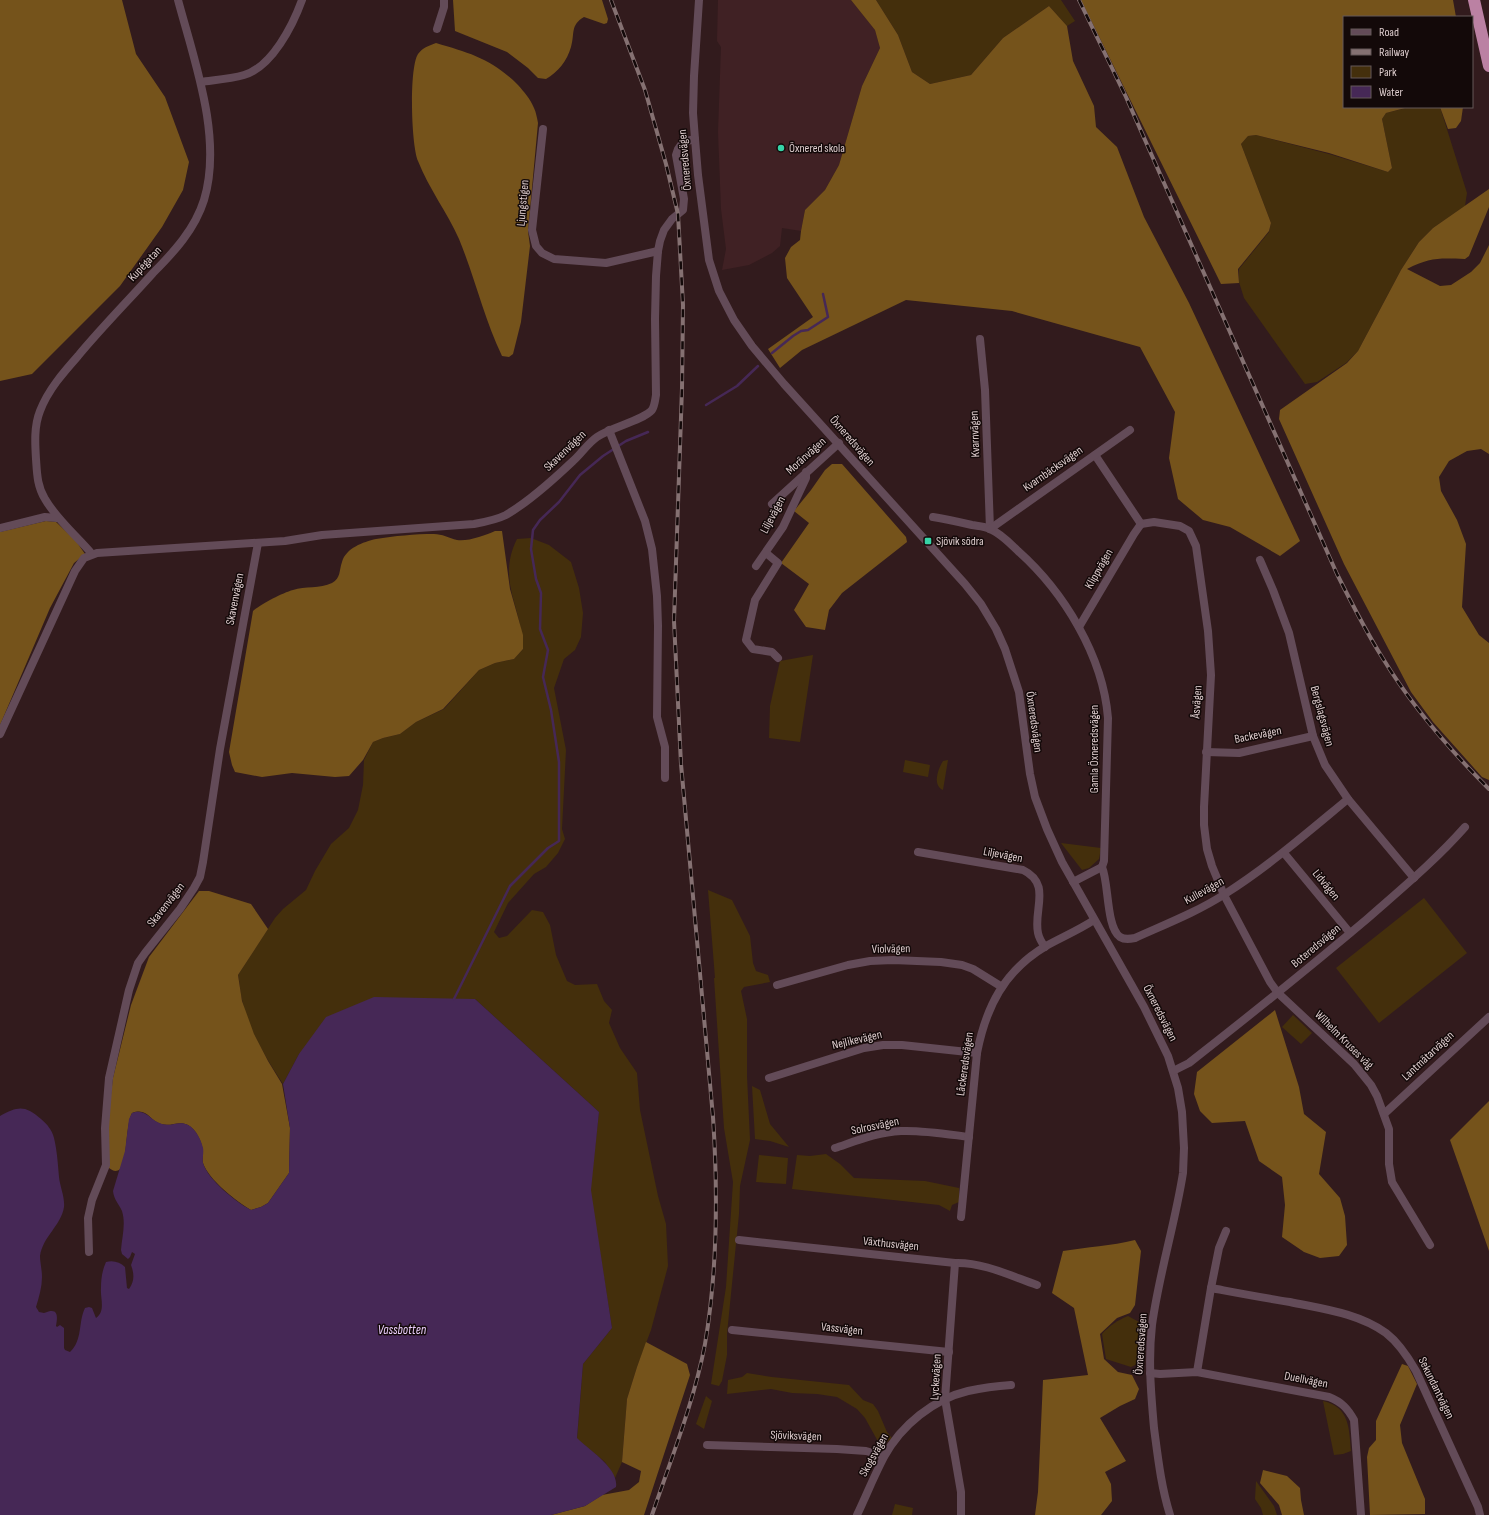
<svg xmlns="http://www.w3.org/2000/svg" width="1489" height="1515" viewBox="0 0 1489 1515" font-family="'Sofia Sans Condensed',sans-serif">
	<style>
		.built { fill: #402124 }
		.green { fill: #442f0c }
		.forest { fill: #75531b }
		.water { fill: #462856 }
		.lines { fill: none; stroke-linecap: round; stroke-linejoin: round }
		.stream { stroke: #462856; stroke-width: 2.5 }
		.minor { stroke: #634b58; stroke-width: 8 }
		.highway { stroke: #bb81a3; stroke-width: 12 }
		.rail-casing { stroke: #857172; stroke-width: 4 }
		.rail { stroke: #130909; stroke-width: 2.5; stroke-dasharray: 8; stroke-linecap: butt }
		.poi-dot { fill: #36d4a7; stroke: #130909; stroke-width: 1.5 }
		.labels { text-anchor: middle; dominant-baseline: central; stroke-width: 3; stroke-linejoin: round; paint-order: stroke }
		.poi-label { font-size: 12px; fill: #dfcecf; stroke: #130909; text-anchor: start }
		.street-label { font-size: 12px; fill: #dfcecf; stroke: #130909 }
		.water-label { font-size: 13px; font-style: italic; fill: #eacdfb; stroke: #130909 }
	</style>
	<rect width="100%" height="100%" fill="#321b1d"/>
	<path class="built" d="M718,0H851L875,30L880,48L862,86L839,165L825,190L805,210L801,231L782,228L780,246L772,253L749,265L722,270L726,249L721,209L718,132L721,47L717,41Z"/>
	<g class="green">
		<path d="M876,0H1061L1075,21L1067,26L1049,6L1003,38L971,75L930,84L912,72L898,35Z"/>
		<path d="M1410,107H1440L1467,193L1465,206L1433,228L1419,242L1401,270L1358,351L1346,363L1317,382L1305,384L1244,298L1239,282V269L1269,232L1271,223L1241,144L1248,136L1256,135L1329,154L1388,172L1392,168L1382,119L1386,113Z"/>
		<path d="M531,538L549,545L571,562L579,588L583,613L581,637L575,650L564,659L554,688L566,750L562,829L565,839L558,853L546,867L534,874L508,903L494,932L499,938L507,936L532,910L543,912L550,925L556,955L567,981L575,985L597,984L604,1001L612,1010L609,1023L620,1048L637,1073L640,1110L658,1196L666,1224L668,1266L651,1330L637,1367L627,1399L622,1462L615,1478L605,1462L577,1439L583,1364L612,1328L590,1190L599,1112L475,999H454L299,1054L283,1084C266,1058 249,1031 242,1000C240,992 240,984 238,975L275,918L283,909L306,890L315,871L331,844L349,828L358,810L363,785L364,760L373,742L383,738L400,734L416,722L444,709L479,670L495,663L514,659L523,649C523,608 496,581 517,539Z"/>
		<path d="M813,655L800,742L769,738L770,706L780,661Z"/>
		<path d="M905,760L930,765L928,777L903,772Z"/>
		<path d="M948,760L943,790C932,785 938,769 943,761Z"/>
		<path d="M1061,843L1101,848L1099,859L1089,868L1082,870Z"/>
		<path d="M708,890L732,900L750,936L753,963L756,971L768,975L770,982L744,987L741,991L747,1019V1076L750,1140L740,1186L739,1214L727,1334V1355L722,1381L719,1386L711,1384L726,1287L733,1182L724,1128L714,978H715Z"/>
		<path d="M1424,898L1467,953L1379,1023L1336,968Z"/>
		<path d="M1293,1015L1312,1033L1301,1044L1282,1027Z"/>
		<path d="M752,1086L760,1090L770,1124L789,1147L770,1141L755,1139Z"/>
		<path d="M826,1154L840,1164L854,1178L925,1181L959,1188V1202L952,1205L950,1211L939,1205L792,1189L797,1155L810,1156Z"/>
		<path d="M759,1155L788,1158L786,1184L756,1182Z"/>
		<path d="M1128,1316L1141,1323V1354L1137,1364L1131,1367L1106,1359L1102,1334C1109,1326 1118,1320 1128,1316Z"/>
		<path d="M747,1373L772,1377L849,1385L863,1400L873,1404L878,1411L887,1432L892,1438L887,1442L880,1445L865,1418L857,1409L837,1397L817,1394L792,1393L771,1389L727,1394L728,1380L742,1377Z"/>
		<path d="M706,1396L712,1401L704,1429L696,1424Z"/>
		<path d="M1323,1401C1350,1407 1349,1429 1351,1451L1343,1454L1334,1455Z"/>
		<path d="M1256,1481L1274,1506L1277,1515H1263L1261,1508L1255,1499Z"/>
		<path d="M895,1504L913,1508L912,1515H892Z"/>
	</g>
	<g class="forest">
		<path d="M0,0H122L136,54L165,97L189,162L183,190L162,227L120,286L32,374L0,381Z"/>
		<path d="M453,0H602L608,19L607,23L604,24L584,17C570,25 575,34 571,47C567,61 558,72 546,79L538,78L528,68L507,52L455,31Z"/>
		<path d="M851,0H876L898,35L912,72L930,84L971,75L1003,38L1049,6L1067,26L1073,61L1094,106L1096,127L1117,147L1144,217L1189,303L1300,541L1280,556L1230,527L1203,520L1178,499L1169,458L1175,412L1140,347L1012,311L906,300L802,350L780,368L768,349L813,317L787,278L785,258L791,247L800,240L801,231L805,210L825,190L839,165L862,86L880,48L875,30Z"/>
		<path d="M1081,0H1453L1456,17H1344V107H1409L1386,113L1382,119L1392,168L1388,172L1329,153L1256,135L1248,136L1241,144L1271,223L1269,231L1238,269L1239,283L1221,284Z"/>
		<path d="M436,43C470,53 492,59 518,85C524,92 530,98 534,108C536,112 537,118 538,123L528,231L530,246L521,322L513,354L509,357L502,356C484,318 475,278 459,239C447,212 429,189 418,161C411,144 409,68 418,54C423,47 429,46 436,43Z"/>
		<path d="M1440,107H1463L1461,121L1456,128L1448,129Z"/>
		<path d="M1489,189V207L1469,256L1465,259C1440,258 1430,257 1407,269L1440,286L1451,285L1471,272L1480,263L1489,245V454L1481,449L1467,451L1449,461L1439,477L1441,491L1457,520L1466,544L1462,607L1479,635L1489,643V780L1482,777L1433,722L1411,692L1344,564L1279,419L1280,410L1347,363L1358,351L1401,270L1419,242L1433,228Z"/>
		<path d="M832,464H842L906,537L907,542L842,593L829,610L825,630L806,627L794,610L809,584L781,563L809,523L794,511L811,490L825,470Z"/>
		<path d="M46,521L56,522L76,541L85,554L74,563L50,608L0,725V532Z"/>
		<path d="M495,531H502L510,589L523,635V649L514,659L495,663L479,670L443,709L416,722L400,734L383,738L373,742L363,760L349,776L335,777L292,773L262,777L235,772L232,765L229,752L253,611C261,604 282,593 293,590C305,586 320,589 332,583C341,578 339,570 342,562C346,548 363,542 376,539C394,536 415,534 434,534C442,534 449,538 457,540C467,542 486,535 495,531Z"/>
		<path d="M199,891H209L251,904L268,929L238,975L242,1001L254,1034L268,1061L282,1084L290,1128L289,1173L268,1203L261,1207L251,1210C237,1202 208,1179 203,1163C202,1160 203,1154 203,1151C202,1142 196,1129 188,1125C179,1120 171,1127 161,1124C149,1120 147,1107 132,1113C125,1127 128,1159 120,1169C116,1173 112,1170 109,1168L107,1128L113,1078L131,1005L149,957Z"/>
		<path d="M1275,1010L1299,1087L1304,1114L1326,1132L1319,1174L1340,1198L1345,1216L1347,1245L1339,1256L1320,1258L1304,1252L1282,1237L1285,1205L1282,1177L1259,1161L1245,1121L1212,1123L1200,1111L1194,1094L1197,1072Z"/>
		<path d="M1489,1101V1251L1450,1140Z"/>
		<path d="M1135,1240L1141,1251L1135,1305L1130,1313L1117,1318L1100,1334L1104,1359L1118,1372L1132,1375L1139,1389L1135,1399L1120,1406L1100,1418L1126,1461L1105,1472L1111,1484L1112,1501L1101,1515H1035L1038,1492L1043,1380L1088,1375L1074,1308L1052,1293L1063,1251C1087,1247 1111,1246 1135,1240Z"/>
		<path d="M646,1342L687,1364L690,1375L644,1515H551L585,1506L602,1495L629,1490L639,1482L641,1471L622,1462L627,1399L637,1367Z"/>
		<path d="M1402,1364L1408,1366L1417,1384L1400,1425L1402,1443L1425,1499V1514L1370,1515L1367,1457L1369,1448L1376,1440V1421Z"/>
		<path d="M1263,1470L1287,1476L1300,1488L1301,1500L1304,1515H1282L1279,1505L1260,1483Z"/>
	</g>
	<path class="water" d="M374,997L475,999L599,1112L591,1190L612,1328L583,1364L577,1438C589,1450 619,1468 616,1487L585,1506L551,1515H0V1116C18,1106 25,1105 41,1119C47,1124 52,1130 54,1138C57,1150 58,1165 59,1177C60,1187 65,1197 64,1207C61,1226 43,1236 40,1256C40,1262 42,1270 42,1277C42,1287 39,1297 36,1307L39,1312L44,1313C58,1307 58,1315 56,1326L57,1327L60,1325L64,1328V1348L65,1350L70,1352C83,1340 78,1322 85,1308L89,1307L92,1308L96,1318C106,1311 100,1298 101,1288C101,1279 102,1271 106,1262C113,1260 120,1262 125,1267L127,1288L129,1289C135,1281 134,1273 131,1265L135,1254L132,1252L130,1257L128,1259L122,1254L121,1250C122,1237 126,1224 122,1211C119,1204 114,1200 113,1191L125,1151L129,1119L132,1113C146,1108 149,1120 162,1124C171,1127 180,1120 188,1125C196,1129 201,1140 203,1148C204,1153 202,1159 203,1163C208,1180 236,1202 251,1210L261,1207L268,1203L289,1173L290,1128L283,1084L299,1054L326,1017Z"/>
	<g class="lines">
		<g class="stream">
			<path d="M772,353L793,336L801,331L808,330L828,317L823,294"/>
			<path d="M706,405L737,386L758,366"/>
			<path d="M454,999L510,886L548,848L559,841V762L551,710L543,677L548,650L540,629L541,593L536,579L531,549L533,530L540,520L559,502L580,475L603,456L626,441L648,432"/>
		</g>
		<g class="minor">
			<path d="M699,0L694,76L693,113L695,139L698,175L709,260L719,291L734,320L752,346L784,384L965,584L981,604L996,629L1005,649L1019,692L1030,774L1035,797L1047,829L1062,862L1144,1007L1168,1056L1178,1088L1182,1112L1184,1148L1183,1173C1175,1224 1159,1274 1152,1325C1148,1360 1151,1394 1154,1428C1158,1458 1161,1486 1170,1515"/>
			<path d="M437,29L444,7V0"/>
			<path d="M201,82C215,80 230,79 244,75C272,67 293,25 302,0"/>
			<path d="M543,129L532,230L536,246L542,253L554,259L606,263L658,251"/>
			<path d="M980,339L985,390L990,529"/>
			<path d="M609,430L645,521L652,549L657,596L658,626L657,717L665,747V778"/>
			<path d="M1095,455L1141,524"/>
			<path d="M772,504L839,443"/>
			<path d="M933,517C946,519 959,522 972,525C977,526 984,526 990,529C1000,533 1010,543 1018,551C1064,592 1103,656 1108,718L1104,861L1102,867L1073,882"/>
			<path d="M1141,524L1154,522L1180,526L1189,531L1196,546L1208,631L1211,675L1204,807V825L1207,849L1212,866L1224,895L1270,982L1278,993L1354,1064L1371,1085L1377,1096L1389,1129V1164L1392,1182L1430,1245"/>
			<path d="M0,528L45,517L57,518"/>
			<path d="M990,529L1130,430"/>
			<path d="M766,553L778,563L755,600L746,640L753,649L772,652L778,658"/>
			<path d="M92,554C77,536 57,520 45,499C37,486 37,473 36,459C35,443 34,426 40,411C48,390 63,373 78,356C102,327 128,301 153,273C174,252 195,229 204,200C223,138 194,60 178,0"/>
			<path d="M1260,560L1273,590L1289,633L1313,736L1325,765L1348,799L1414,878"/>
			<path d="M756,566L783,527L806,478V472"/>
			<path d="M1079,627L1134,534L1141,524"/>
			<path d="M0,734L75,571L84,558L97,553L285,541L322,535L474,524C485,522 496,520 506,515C530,501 553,480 573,461C582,453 587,444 597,437C611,427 642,421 652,410C655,405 655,400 656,395L655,319L656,276L658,251L660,241L664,230L672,219L683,210L684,199L676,155L678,149L683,142L695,139"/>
			<path d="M1206,752L1239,753L1313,736"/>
			<path d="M918,852L1023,870C1052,884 1033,910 1038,933C1039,938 1042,943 1045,947"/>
			<path d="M1284,853L1350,933"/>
			<path d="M1102,867C1109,883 1106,927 1120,937C1125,940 1130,939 1135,938C1166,924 1197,912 1225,894C1269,866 1308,832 1348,799"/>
			<path d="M777,985L848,965L870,961L893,960L941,962L962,965L973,969L1002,987"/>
			<path d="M1173,1071L1189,1063C1249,1016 1309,968 1367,919C1401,889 1435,861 1465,827"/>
			<path d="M769,1078L864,1048L883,1045H902L977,1053"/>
			<path d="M1384,1114L1489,1017"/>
			<path d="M835,1148C856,1141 878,1132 901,1131C923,1130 946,1134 969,1137"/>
			<path d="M961,1217L977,1053C986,1007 1004,971 1046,946C1062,937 1079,930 1094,920"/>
			<path d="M739,1240L955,1263C983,1262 1011,1276 1037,1285"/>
			<path d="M89,1252L88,1218L92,1200L106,1165L105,1128L109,1078L129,990L138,963L145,953L180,909L194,888L200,877L203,862L220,749L258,543"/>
			<path d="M955,1263L945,1399L961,1492V1515"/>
			<path d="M1211,1288C1238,1293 1264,1298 1290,1302C1323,1309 1358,1313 1386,1333C1399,1343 1408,1357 1416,1371L1478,1507L1480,1515"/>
			<path d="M732,1330L949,1352"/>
			<path d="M1197,1372L1211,1288L1219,1248L1226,1231"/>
			<path d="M1150,1373L1160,1374L1197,1372L1329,1397C1342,1402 1348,1409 1354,1420L1361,1515"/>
			<path d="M707,1445L837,1449L866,1451L884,1456"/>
			<path d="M857,1515C866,1496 874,1476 884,1457C901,1425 934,1399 968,1391C982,1388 997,1386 1011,1385"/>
		</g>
		<path class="highway" d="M1474,0L1489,66"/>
		<defs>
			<g id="rail">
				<path d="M611,0L645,90L666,164L678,214L683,305L682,388L674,621L681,764L713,1117C718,1193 718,1268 705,1344C694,1402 671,1459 652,1515"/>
				<path d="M1079,0L1126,97L1337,574C1351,602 1365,630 1382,657C1411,705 1449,749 1489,789"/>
			</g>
		</defs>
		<use href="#rail" class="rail-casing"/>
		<use href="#rail" class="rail"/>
	</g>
	<g class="poi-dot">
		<circle cx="781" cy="148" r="4"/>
		<rect x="924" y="537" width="8" height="8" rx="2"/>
	</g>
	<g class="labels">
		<g class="poi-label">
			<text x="789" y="148">Öxnered skola</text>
			<text x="936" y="541">Sjövik södra</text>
		</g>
		<g class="street-label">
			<text transform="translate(685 160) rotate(-95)">Öxneredsvägen</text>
			<text transform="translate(523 203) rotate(-85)">Ljungstigen</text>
			<text transform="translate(145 264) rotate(-47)">Kupégatan</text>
			<text transform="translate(975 434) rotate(-92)">Kvarnvägen</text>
			<text transform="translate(852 441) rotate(49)">Öxneredsvägen</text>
			<text transform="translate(565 451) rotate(-44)">Skavenvägen</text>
			<text transform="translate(806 456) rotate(-42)">Moränvägen</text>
			<text transform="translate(1053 469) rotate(-35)">Kvarnbäcksvägen</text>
			<text transform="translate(773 515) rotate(-62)">Liljevägen</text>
			<text transform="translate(1099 569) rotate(-60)">Klippvägen</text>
			<text transform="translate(235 599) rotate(-79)">Skavenvägen</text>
			<text transform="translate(1197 702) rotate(-86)">Åsvägen</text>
			<text transform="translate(1322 716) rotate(75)">Bergslagsvägen</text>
			<text transform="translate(1034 722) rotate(82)">Öxneredsvägen</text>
			<text transform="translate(1258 735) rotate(-11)">Backevägen</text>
			<text transform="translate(1094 749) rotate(-90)">Gamla Öxneredsvägen</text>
			<text transform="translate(1003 855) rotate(11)">Liljevägen</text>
			<text transform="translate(1326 885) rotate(51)">Lidvägen</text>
			<text transform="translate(1204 891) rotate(-29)">Kullevägen</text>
			<text transform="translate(166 905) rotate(-52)">Skavenvägen</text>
			<text transform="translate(1316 946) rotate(-40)">Boteredsvägen</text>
			<text transform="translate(891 949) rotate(-1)">Violvägen</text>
			<text transform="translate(1160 1013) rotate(63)">Öxneredsvägen</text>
			<text transform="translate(857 1040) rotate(-13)">Nejlikevägen</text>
			<text transform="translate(1344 1040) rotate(45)">Wilhelm Kruses väg</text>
			<text transform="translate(1428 1056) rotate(-43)">Lantmätarvägen</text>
			<text transform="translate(965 1064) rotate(-82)">Låckeredsvägen</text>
			<text transform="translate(875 1126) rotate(-12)">Solrosvägen</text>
			<text transform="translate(891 1244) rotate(6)">Växthusvägen</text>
			<text transform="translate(842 1329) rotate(6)">Vassvägen</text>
			<text transform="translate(1141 1344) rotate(-86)">Öxneredsvägen</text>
			<text transform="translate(936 1377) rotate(-87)">Lyckevägen</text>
			<text transform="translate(1306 1380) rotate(11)">Duellvägen</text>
			<text transform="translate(1436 1388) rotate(64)">Sekundantvägen</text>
			<text transform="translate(796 1436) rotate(2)">Sjöviksvägen</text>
			<text transform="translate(874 1455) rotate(-61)">Skogsvägen</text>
		</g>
		<g class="water-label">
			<text x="402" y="1330">Vassbotten</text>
		</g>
	</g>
	<rect x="1343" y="16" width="130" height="92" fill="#130909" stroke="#655858"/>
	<rect x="1351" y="29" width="20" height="6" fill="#634b58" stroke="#655858"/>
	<text x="1379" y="36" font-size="12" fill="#dfcecf">Road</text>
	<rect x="1351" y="49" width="20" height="6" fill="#857172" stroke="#655858"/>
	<text x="1379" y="56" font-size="12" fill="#dfcecf">Railway</text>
	<rect x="1351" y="66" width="20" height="12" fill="#442f0c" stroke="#655858"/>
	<text x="1379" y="76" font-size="12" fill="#dfcecf">Park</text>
	<rect x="1351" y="86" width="20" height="12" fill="#462856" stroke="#655858"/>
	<text x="1379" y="96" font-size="12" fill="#dfcecf">Water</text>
</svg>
